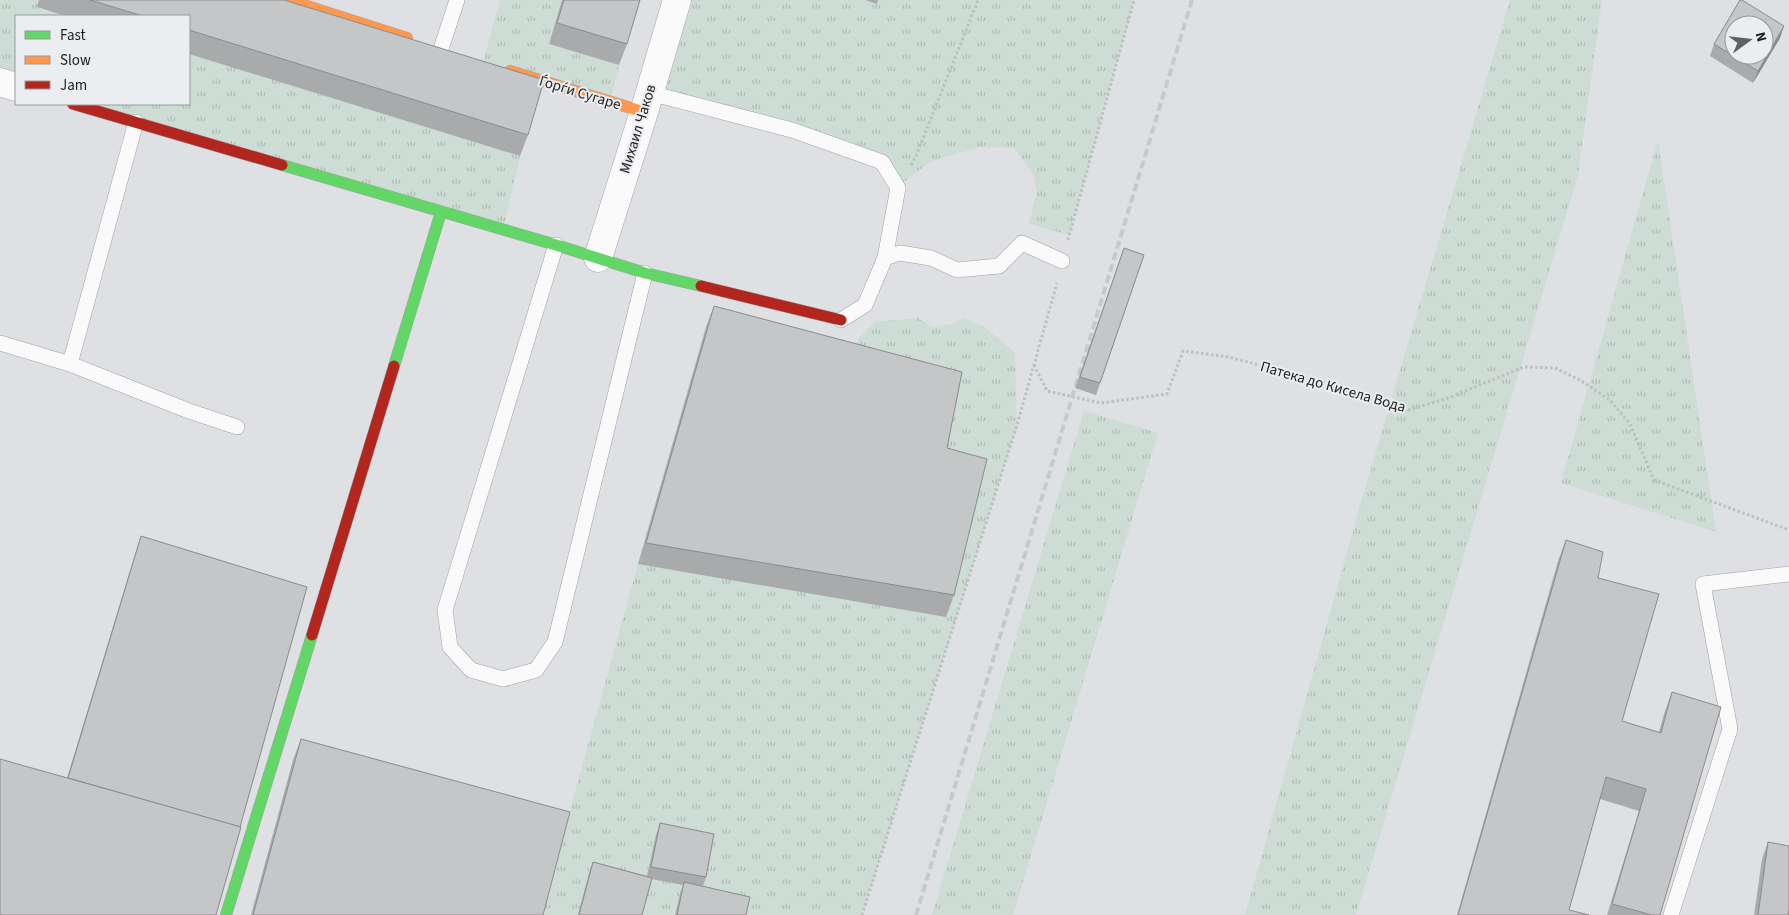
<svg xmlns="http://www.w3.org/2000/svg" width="1789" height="915" viewBox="0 0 1789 915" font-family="'Source Sans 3',sans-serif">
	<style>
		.grass { fill: url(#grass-tufts) }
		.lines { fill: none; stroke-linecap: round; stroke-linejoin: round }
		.lane-casing { stroke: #a1a2a4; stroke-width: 16 }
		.street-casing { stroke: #a1a2a4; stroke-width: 29 }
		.fast-casing { stroke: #a1a2a4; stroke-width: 12 }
		.slow-casing { stroke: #a1a2a4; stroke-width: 12 }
		.jam-casing { stroke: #a1a2a4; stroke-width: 12 }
		.path { stroke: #bebfbf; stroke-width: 3; stroke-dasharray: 2.5 2.5; stroke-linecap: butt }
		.lane { stroke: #fafafb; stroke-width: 15 }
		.street { stroke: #fafafb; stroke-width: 28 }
		.fast { stroke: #63d668; stroke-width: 11 }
		.slow { stroke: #ff974d; stroke-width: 11 }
		.jam { stroke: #b3261e; stroke-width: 11 }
		.rail { stroke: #c8c9ca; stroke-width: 4; stroke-dasharray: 8 4; stroke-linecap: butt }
		.wall { fill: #a9aaac }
		.shaded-wall { fill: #8a8b8c }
		.building { fill: #c5c6c8; stroke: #8a8b8c; fill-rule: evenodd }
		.labels { text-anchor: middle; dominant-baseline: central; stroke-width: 4; stroke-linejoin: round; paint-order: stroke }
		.street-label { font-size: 15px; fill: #1c1d1e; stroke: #ebedf1 }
	</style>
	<defs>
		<pattern id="grass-tufts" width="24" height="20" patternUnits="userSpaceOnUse" patternTransform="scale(1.25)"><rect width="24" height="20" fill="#cddcd4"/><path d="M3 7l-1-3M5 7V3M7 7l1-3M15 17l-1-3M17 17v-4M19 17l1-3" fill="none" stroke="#afbcb6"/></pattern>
	</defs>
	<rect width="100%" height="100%" fill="#dee0e3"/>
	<g class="grass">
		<path d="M0,0H39L37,8L65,16H16V87L0,82Z"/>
		<path d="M500,0H562L549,44L619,65L610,102L483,62Z"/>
		<path d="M679,0H865L876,3L878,0H1134L1069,235L1029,224L1037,191L1033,174L1014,148L980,147L932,161L911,176L898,188L882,162L653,92Z"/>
		<path d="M1510,0H1602L1578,175L1356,915H1245L1364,492Z"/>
		<path d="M189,54L520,156L503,230L74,104H189Z"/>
		<path d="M1658,140L1716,532L1561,483Z"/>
		<path d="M918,318L932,327L952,324L963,318L985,327L1015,353L1017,425L862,915H541L638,564L946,616L851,366L859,338L875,322Z"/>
		<path d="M1084,411L1158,433L1013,915H932Z"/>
	</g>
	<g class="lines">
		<defs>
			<g id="lane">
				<path d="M441,49L457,0"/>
				<path d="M650,93L792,130L882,162L898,188L885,258L865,305L841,320"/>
				<path d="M556,245L445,610L450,647L471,670L503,679L536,670L555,642L645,273"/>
				<path d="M885,258L900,253L931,258L957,270L999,266L1022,243L1062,261"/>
				<path d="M0,343L70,364L189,411L237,427"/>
				<path d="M70,364L136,122"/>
				<path d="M1671,915L1730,729L1703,584L1789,574"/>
			</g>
			<g id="street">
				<path d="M0,82L16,87"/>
				<path d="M598,258L644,112L677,0"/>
			</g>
			<g id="fast">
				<path d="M282,165L556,245L645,273L701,286"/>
				<path d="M394,366L441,212"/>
				<path d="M226,915L312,635"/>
			</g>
			<g id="slow">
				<path d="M288,0L407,38"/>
				<path d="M510,71L644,112"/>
			</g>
			<g id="jam">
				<path d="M73,104L282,165"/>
				<path d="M701,286L841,320"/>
				<path d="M312,635L394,366"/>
			</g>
		</defs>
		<use href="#lane" class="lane-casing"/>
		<use href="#street" class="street-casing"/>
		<use href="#fast" class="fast-casing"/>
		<use href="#slow" class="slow-casing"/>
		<use href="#jam" class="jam-casing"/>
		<g class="path">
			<path d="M911,165L916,156L978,0"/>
			<path d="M1068,240L1134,0"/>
			<path d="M1034,365L1047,391L1101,403L1167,394L1183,351L1229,357L1315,380L1358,395L1409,410L1448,398L1524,367L1555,368L1580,380L1610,400L1630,424L1654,480L1789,530"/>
			<path d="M862,915L1017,425L1057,283"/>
		</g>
		<use href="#lane" class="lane"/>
		<use href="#street" class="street"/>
		<use href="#fast" class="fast"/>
		<use href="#slow" class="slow"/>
		<use href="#jam" class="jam"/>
		<path class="rail" d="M916,915L1192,0"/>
	</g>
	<g class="wall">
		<path d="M39,0H284L528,135L520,156L189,54V16H65L37,7Z"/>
		<path d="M562,0H640L627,44L619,65L549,44Z"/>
		<path d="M865,0H878L877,4Z"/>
		<path d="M1780,38L1753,83L1710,56L1714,44Z"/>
		<path d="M1124,248L1144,255L1096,395L1075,388Z"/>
		<path d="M714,306L947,448L954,595L946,617L638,564L706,327Z"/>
		<path d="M141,536L240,827L67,778L137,548Z"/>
		<path d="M1566,540L1598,578L1622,721L1659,732L1664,714L1672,692L1660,915H1607L1639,811L1600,799L1569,910L1589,915H1457L1558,561Z"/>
		<path d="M301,739L543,915H251L293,760Z"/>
		<path d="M660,823L706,877L703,886L746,915H675L680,894L683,885L652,879L642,915H578L589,873L593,862L647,876L656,835Z"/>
		<path d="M1768,842L1788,915H1754L1762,859Z"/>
	</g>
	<path class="shaded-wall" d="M1784,26L1780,38L1753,83L1758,71Z"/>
	<g class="building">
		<path d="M90,0H284L544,80L528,135L189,30V16H143Z"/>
		<path d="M564,0H640L627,44L557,23Z"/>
		<path d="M1740,0H1742L1784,26L1758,71L1714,44ZM1734,25H1764V55H1734Z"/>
		<path d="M1124,248L1144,255L1100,383L1080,377Z"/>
		<path d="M714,306L962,372L947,448L987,459L954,595L646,543Z"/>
		<path d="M141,536L307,587L240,827L68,778Z"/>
		<path d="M1566,540L1603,552L1598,578L1659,594L1622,721L1661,733L1672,692L1721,707L1660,915H1652L1612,904L1646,789L1606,777L1569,910L1589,915H1458Z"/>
		<path d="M301,739L570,812L543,915H253Z"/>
		<path d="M0,759L241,827L216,915H0Z"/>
		<path d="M660,823L714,834L706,877L651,867Z"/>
		<path d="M1768,842L1789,846V910L1788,915H1758Z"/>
		<path d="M593,862L652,878L642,915H579Z"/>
		<path d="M684,882L750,897L746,915H677Z"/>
	</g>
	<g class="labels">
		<g class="street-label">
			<text transform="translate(580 93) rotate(17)">Ѓорѓи Сугаре</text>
			<text transform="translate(638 129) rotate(-73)">Михаил Чаков</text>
			<text transform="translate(1333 387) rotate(16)">Патека до Кисела Вода</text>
		</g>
	</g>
	<rect x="15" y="15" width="175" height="90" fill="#ebedf1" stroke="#989a9d"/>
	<rect x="25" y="31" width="25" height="8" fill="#63d668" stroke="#989a9d"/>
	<text x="60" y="40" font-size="15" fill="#1c1d1e">Fast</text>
	<rect x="25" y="56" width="25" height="8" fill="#ff974d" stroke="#989a9d"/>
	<text x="60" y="65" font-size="15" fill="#1c1d1e">Slow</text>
	<rect x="25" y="81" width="25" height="8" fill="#b3261e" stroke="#989a9d"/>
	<text x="60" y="90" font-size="15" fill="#1c1d1e">Jam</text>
	<g transform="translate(1749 40) rotate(75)"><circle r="24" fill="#ebedf1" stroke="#989a9d"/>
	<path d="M0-4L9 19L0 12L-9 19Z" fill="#606163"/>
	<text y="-8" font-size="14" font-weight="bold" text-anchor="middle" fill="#1c1d1e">N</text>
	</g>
</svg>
